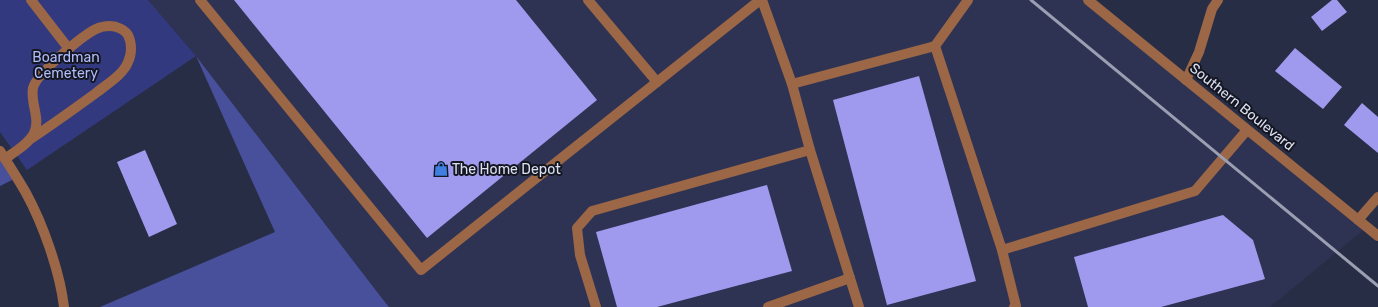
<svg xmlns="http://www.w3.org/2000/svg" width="1378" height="307" viewBox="0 0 1378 307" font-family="Rubik,sans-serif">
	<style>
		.built { fill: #2e3353 }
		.green { fill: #33397f }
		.forest { fill: #48509c }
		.building { fill: #a09aef }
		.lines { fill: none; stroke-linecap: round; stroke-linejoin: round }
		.minor { stroke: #9b6746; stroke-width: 10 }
		.rail { stroke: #9b9fb2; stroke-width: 3 }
		.labels { text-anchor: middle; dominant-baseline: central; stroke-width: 4; stroke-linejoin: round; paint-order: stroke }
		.park-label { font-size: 14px; fill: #b0bcfc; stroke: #141622 }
		.street-label { font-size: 14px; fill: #dce0f0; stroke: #141622 }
		.poi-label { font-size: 14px; fill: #dce0f0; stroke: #141622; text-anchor: start }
	</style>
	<rect width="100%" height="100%" fill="#282d46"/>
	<path class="built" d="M148,0H1088L1367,227L1270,307H389L196,56Z"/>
	<path class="green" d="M0,0H148L196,56L27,170L0,132Z"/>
	<g class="forest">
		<path d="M196,56L381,297L389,307H100L275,232Z"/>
		<path d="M0,151L16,178L0,186Z"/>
	</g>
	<g class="building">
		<path d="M234,0H516L597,100L427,238Z"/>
		<path d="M1332,0H1337L1347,12L1322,31L1311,17Z"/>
		<path d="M1295,48L1342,87L1323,109L1275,71Z"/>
		<path d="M919,76L976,281L887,305L833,100Z"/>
		<path d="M1362,103L1378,117V153L1344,125Z"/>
		<path d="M145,150L177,224L149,237L117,162Z"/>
		<path d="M767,185L792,271L657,307H617L596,232Z"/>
		<path d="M1223,215L1253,240L1265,279L1161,307H1088L1074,257Z"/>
	</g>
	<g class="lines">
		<g class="minor">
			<path d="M31,0L69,49"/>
			<path d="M200,0L421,270L760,0"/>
			<path d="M588,0L657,82"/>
			<path d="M762,0L792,84L935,46"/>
			<path d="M968,0L935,46L1002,250L1195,191L1247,130"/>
			<path d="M1088,0L1378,236"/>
			<path d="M1186,80L1199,52L1212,9L1218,0"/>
			<path d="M810,150L859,307"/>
			<path d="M0,151C9,165 18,179 26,193C43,224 60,272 64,307"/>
			<path d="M5,159C14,152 29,144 34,133C41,119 30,103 33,88C36,74 82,36 96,29C100,27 106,26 110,26C117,26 125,30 128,35C132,43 132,54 128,62C123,75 107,84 96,93C74,109 52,125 29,140"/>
			<path d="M1358,220L1378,197"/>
			<path d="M1002,250L1016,306L1014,307"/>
			<path d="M596,307L580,255L577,228L592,211L810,150L792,84"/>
			<path d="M768,307L850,278"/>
		</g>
		<path class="rail" d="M1031,0L1378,286"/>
	</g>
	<defs>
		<symbol id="shop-bare" viewBox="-9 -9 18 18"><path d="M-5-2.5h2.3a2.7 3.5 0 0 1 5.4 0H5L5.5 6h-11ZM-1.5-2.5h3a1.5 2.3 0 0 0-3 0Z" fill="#3f7fe0" stroke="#141622" stroke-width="2.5" paint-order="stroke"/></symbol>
	</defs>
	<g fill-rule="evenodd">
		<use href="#shop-bare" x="431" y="159" width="20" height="20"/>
	</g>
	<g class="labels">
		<g class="park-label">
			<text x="66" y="57">Boardman<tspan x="66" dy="16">Cemetery</tspan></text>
		</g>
		<g class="street-label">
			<text transform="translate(1242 107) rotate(39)">Southern Boulevard</text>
		</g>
		<g class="poi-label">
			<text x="452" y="169">The Home Depot</text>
		</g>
	</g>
</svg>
